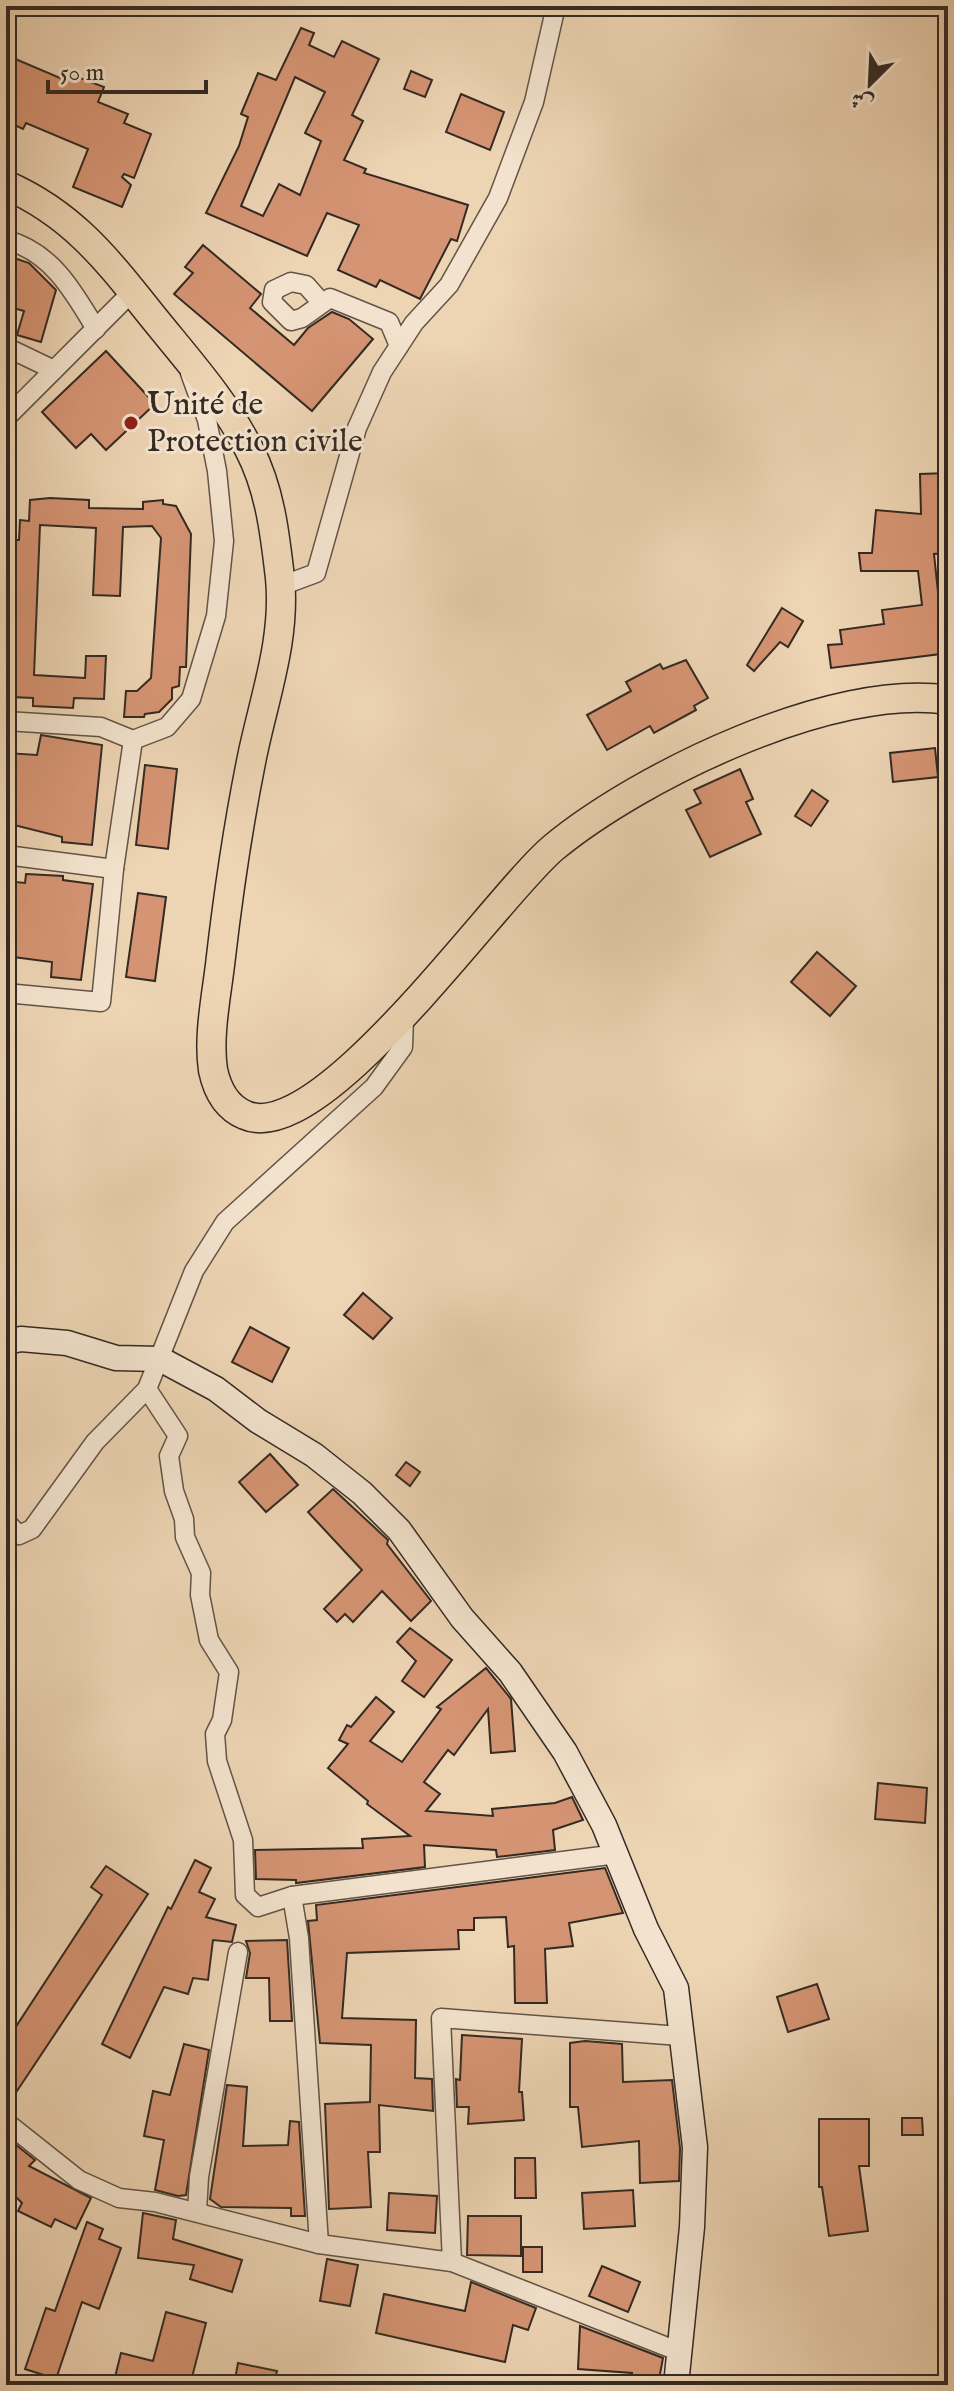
<svg xmlns="http://www.w3.org/2000/svg" width="954" height="2391" viewBox="0 0 954 2391" font-family="'IM FELL English',Amiri,serif">
	<style>
		.building { fill: #d59473; stroke: #342a23; stroke-width: 2; fill-rule: evenodd }
		.lines { fill: none; stroke-linecap: round; stroke-linejoin: round }
		.street-casing { stroke: #625447; stroke-width: 21 }
		.secondary-casing { stroke: #342a23; stroke-width: 27 }
		.primary-casing { stroke: #342a23; stroke-width: 31 }
		.street { stroke: #f3e3ce; stroke-width: 18 }
		.secondary { stroke: #f3e3ce; stroke-width: 24 }
		.primary { stroke: #edd4b3; stroke-width: 28 }
		.poi-dot { fill: #8f2418; stroke: #f3e3ce; stroke-width: 3 }
		.labels { text-anchor: middle; dominant-baseline: central; stroke-width: 6; stroke-linejoin: round; paint-order: stroke }
		.poi-label { font-size: 32px; fill: #342a23; stroke: #f3e3ce; text-anchor: start }
	</style>
	<rect width="100%" height="100%" fill="#edd4b3"/>
	<filter id="stains"><feTurbulence type="fractalNoise" baseFrequency=".0025" numOctaves="4"/><feColorMatrix values="0 0 0 0 .2 0 0 0 0 .09 0 0 0 0 .02 0 0 0 .5 -.17"/></filter>
	<radialGradient id="worn" r=".72"><stop offset=".6" stop-color="#630" stop-opacity="0"/><stop offset="1" stop-color="#630" stop-opacity=".3"/></radialGradient>
	<g class="building">
		<path d="M301,28L314,33L309,45L334,57L342,41L379,59L352,115L363,121L344,160L366,169L364,173L468,205L457,241L451,239L420,299L380,280L376,287L338,270L359,225L327,213L307,256L206,213L239,146L248,117L241,114L258,73L276,80ZM295,77L325,92L305,133L321,141L300,195L279,184L263,216L241,206Z"/>
		<path d="M6,55L67,81L70,74L104,87L98,102L128,114L124,123L151,134L134,178L124,174L122,177L131,185L122,207L73,187L88,149L26,123L23,129L6,121Z"/>
		<path d="M411,71L432,80L425,97L404,89Z"/>
		<path d="M461,94L504,112L490,150L446,132Z"/>
		<path d="M203,245L261,294L250,308L294,345L308,328L332,312L349,319L373,339L312,411L174,294L193,273L185,267Z"/>
		<path d="M11,257L29,263L56,290L41,342L17,335L24,311L6,306V261L9,262Z"/>
		<path d="M106,351L155,404L106,450L91,434L76,448L42,412Z"/>
		<path d="M948,473V553L934,554L942,630L948,629V653L831,668L828,645L842,644L840,630L884,624L882,610L922,605L918,571H861L859,553H872L876,510L921,514L920,474Z"/>
		<path d="M50,498L89,500V508L143,509V502L163,500V504L176,506L191,534L186,667H180L179,686L172,688V699L159,712L145,714L144,717H124L126,691H137L151,678L161,538L152,526L123,527L120,596L93,595L96,528L40,525L34,675L85,678L86,656H106L104,699L74,698L73,708L33,706V698L11,697L13,671L7,670V648L11,540H19L20,520L29,521L30,500Z"/>
		<path d="M782,608L803,621L788,647L780,642L754,671L747,665Z"/>
		<path d="M686,660L708,698L694,706L696,710L654,733L650,726L607,750L587,715L631,691L626,682L660,664L663,669Z"/>
		<path d="M41,735L102,745L92,845L62,842V837L6,823V753L37,755Z"/>
		<path d="M935,748L938,777L893,782L890,753Z"/>
		<path d="M145,765L177,769L168,849L136,845Z"/>
		<path d="M740,769L753,799L746,802L761,834L710,857L686,810L701,803L694,790Z"/>
		<path d="M812,790L828,801L811,826L795,816Z"/>
		<path d="M26,874L63,876V880L93,884L81,980L51,977L52,962L6,956V881L25,883Z"/>
		<path d="M138,893L166,897L155,981L126,977Z"/>
		<path d="M817,952L856,986L830,1016L791,982Z"/>
		<path d="M363,1293L392,1318L373,1339L344,1315Z"/>
		<path d="M250,1327L289,1348L272,1382L232,1362Z"/>
		<path d="M270,1454L298,1485L266,1512L239,1482Z"/>
		<path d="M406,1462L420,1472L410,1486L396,1475Z"/>
		<path d="M333,1489L388,1540L387,1544L431,1601L411,1621L382,1591L353,1622L345,1614L337,1622L324,1609L362,1570L308,1512Z"/>
		<path d="M410,1628L452,1660L424,1697L402,1681L416,1661L397,1642Z"/>
		<path d="M486,1668L511,1699L515,1751L491,1753L488,1709L454,1755L448,1750L424,1782L440,1794L426,1811L493,1816L492,1809L555,1803L572,1797L583,1820L553,1830L555,1850L497,1857L496,1850L424,1845L425,1867L296,1883V1880L256,1879L255,1850L363,1848L362,1839L410,1836L367,1804L368,1801L328,1768L348,1744L339,1740L347,1725L351,1727L376,1697L394,1712L370,1741L402,1762L441,1709L437,1707Z"/>
		<path d="M878,1783L927,1788L925,1823L875,1819Z"/>
		<path d="M195,1860L211,1868L199,1892L215,1899L206,1917L236,1925L232,1942L213,1940L208,1980L193,1978L188,1994L164,1987L130,2058L102,2044L168,1907L171,1909Z"/>
		<path d="M106,1866L148,1894L17,2091L6,2084V2022L15,2028L102,1895L91,1887Z"/>
		<path d="M605,1868L623,1913L569,1923L573,1946L545,1949L547,2003H515L514,1946L508,1947L506,1917L474,1918V1930H458L459,1949L347,1953L342,2018L416,2020L415,2078L432,2079L433,2111L379,2105L380,2152H368L371,2207L329,2209L325,2104L370,2102L371,2045L320,2043L308,1921L317,1920L316,1905Z"/>
		<path d="M287,1940L292,2021H270L269,1978H246L250,1953L246,1941Z"/>
		<path d="M817,1984L829,2019L788,2032L777,1997Z"/>
		<path d="M462,2035L522,2039L519,2092H522L524,2120L468,2124L469,2107H457L456,2079L460,2080Z"/>
		<path d="M585,2041L622,2044L623,2082L672,2080L680,2148L679,2181L640,2183L639,2141L582,2147L578,2107H570V2043Z"/>
		<path d="M184,2044L209,2050L186,2195L178,2196L155,2190L164,2140L144,2136L153,2091L170,2095Z"/>
		<path d="M227,2085L247,2087L243,2146L288,2145L290,2121L299,2122L305,2216H291V2208L221,2207L210,2199Z"/>
		<path d="M902,2118H922L923,2135H902Z"/>
		<path d="M819,2119H869V2166H859L868,2231L829,2236L822,2187H819Z"/>
		<path d="M6,2137L35,2160L29,2166L91,2198L76,2229L55,2219L51,2227L18,2211L22,2203L6,2187Z"/>
		<path d="M515,2158H535L536,2198H515Z"/>
		<path d="M633,2190L635,2226L584,2229L582,2193Z"/>
		<path d="M389,2193L437,2196L435,2233L387,2230Z"/>
		<path d="M143,2213L176,2220L173,2239L242,2260L232,2292L190,2279L194,2265L138,2258Z"/>
		<path d="M468,2216H521V2256L467,2255Z"/>
		<path d="M87,2222L103,2229L99,2239L121,2248L99,2309L82,2302L56,2379L25,2369L46,2308L55,2311Z"/>
		<rect x="523" y="2247" width="19" height="25"/>
		<path d="M327,2259L358,2265L350,2306L320,2301Z"/>
		<path d="M602,2266L640,2282L628,2312L589,2296Z"/>
		<path d="M471,2282L536,2308L528,2330L513,2325L505,2362L376,2333L384,2294L465,2311Z"/>
		<path d="M166,2312L206,2323L190,2385H128L114,2381L121,2353L153,2361Z"/>
		<path d="M580,2326L663,2358L658,2385L629,2383L632,2373L578,2369Z"/>
		<path d="M238,2363L277,2371L274,2385H234Z"/>
	</g>
	<g class="lines">
		<defs>
			<g id="street">
				<path d="M6,240C51,251 74,292 96,329"/>
				<path d="M321,302L306,285L291,282L274,290L272,302L291,321L302,318L330,298L389,322L399,346"/>
				<path d="M6,347L54,370"/>
				<path d="M6,418L132,292"/>
				<path d="M281,586L316,573L357,428L382,372L414,323L449,285L498,198L534,102L556,6"/>
				<path d="M6,721L101,727L133,740L167,727L191,699L216,616L224,541L217,471L207,420L190,373"/>
				<path d="M6,855L114,869"/>
				<path d="M6,993L101,1002L114,869L133,740"/>
				<path d="M404,1017L403,1047L374,1087L225,1222L194,1271L147,1389L178,1436L169,1456L174,1491L184,1519L185,1537L201,1573L200,1595L209,1640L229,1672L222,1720L215,1734L217,1761L243,1840L245,1895L258,1907L292,1896L617,1854"/>
				<path d="M6,1522L19,1535L32,1529L95,1442L147,1389"/>
				<path d="M292,1896L299,1938L319,2244"/>
				<path d="M6,2122L79,2180L119,2198L155,2202L319,2244L452,2262L680,2352"/>
				<path d="M197,2212L199,2177L238,1952"/>
				<path d="M452,2262L441,2018L680,2036"/>
			</g>
			<path id="secondary" d="M6,1342L21,1339L67,1343L116,1358L160,1359L216,1389L258,1421L314,1455L362,1493L399,1530L462,1618L510,1672L565,1752L604,1825L646,1929L676,1988L695,2147L692,2227L676,2385"/>
			<path id="primary" d="M6,185C74,215 108,261 153,317C186,358 225,401 249,449C270,489 275,534 280,578C286,640 264,698 252,757C238,826 228,895 220,965C216,998 208,1037 213,1070C217,1089 226,1107 245,1115C321,1149 497,895 553,848C640,776 834,682 948,700"/>
		</defs>
		<use href="#street" class="street-casing"/>
		<use href="#secondary" class="secondary-casing"/>
		<use href="#primary" class="primary-casing"/>
		<use href="#street" class="street"/>
		<use href="#secondary" class="secondary"/>
		<use href="#primary" class="primary"/>
	</g>
	<circle class="poi-dot" cx="131" cy="423" r="8"/>
	<g class="labels">
		<g class="poi-label">
			<text x="147" y="405">Unité de<tspan x="147" dy="37">Protection civile</tspan></text>
		</g>
	</g>
	<rect width="954" height="2391" fill="none" stroke="#edd4b3" stroke-width="32"/>
	<rect x="8" y="8" width="938" height="2375" fill="none" stroke="#342a23" stroke-width="4"/>
	<rect x="16" y="16" width="922" height="2359" fill="none" stroke="#342a23" stroke-width="2"/>
	<g transform="translate(870 84) rotate(204)" stroke="#f3e3ce" stroke-width="6" paint-order="stroke">
	<path d="M0-6L14 30L0 20L-14 30Z" fill="#342a23"/>
	<text y="-12" font-size="22" font-weight="bold" text-anchor="middle" fill="#342a23">ش</text>
	</g>
	<path d="M48 80v12h158v-12" fill="none" stroke="#342a23" stroke-width="4"/>
	<text x="60" y="80" font-size="24" fill="#342a23" stroke="#f3e3ce" stroke-width="6" paint-order="stroke">50 m</text>
	<rect width="100%" height="100%" filter="url(#stains)"/>
	<rect width="100%" height="100%" fill="url(#worn)"/>
</svg>
